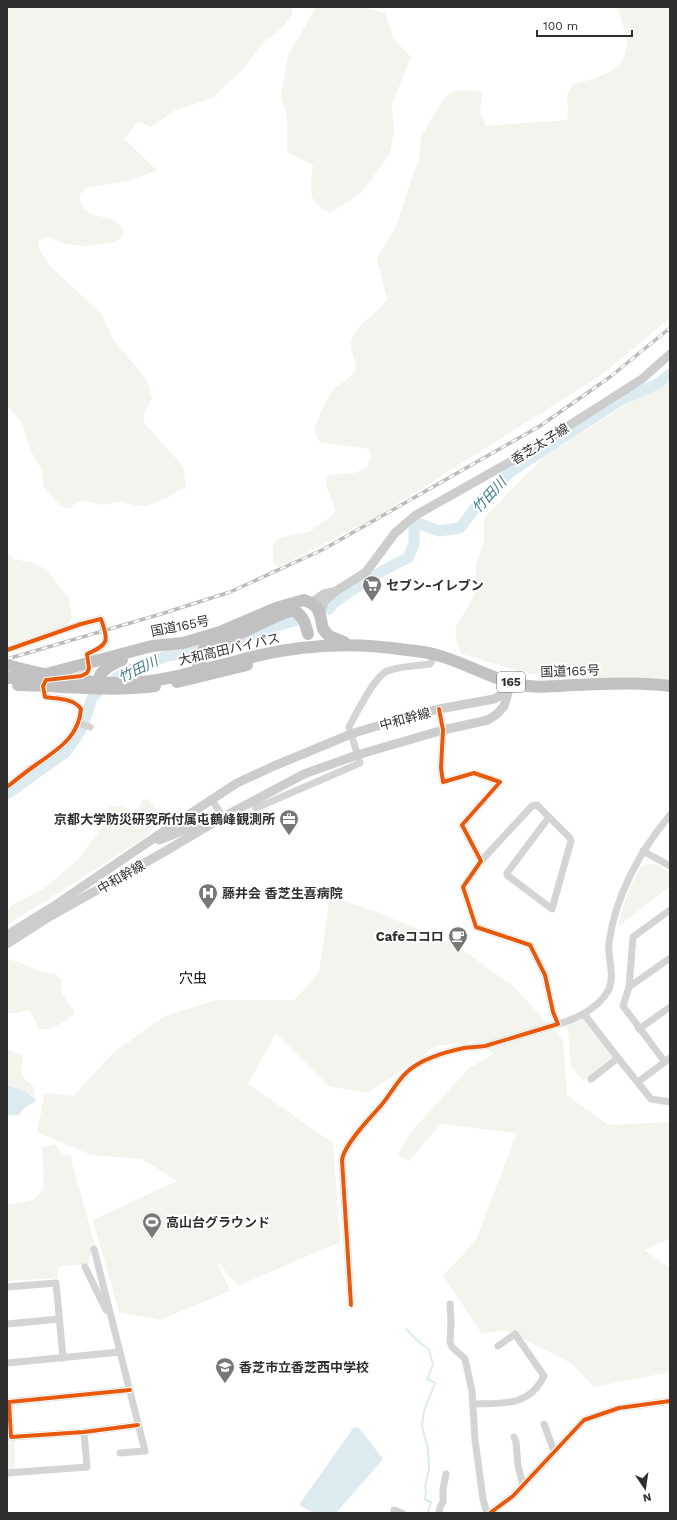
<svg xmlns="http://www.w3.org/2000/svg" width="677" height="1520" viewBox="0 0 677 1520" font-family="'Work Sans','Noto Sans JP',sans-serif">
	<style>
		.green { fill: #f2f4ed }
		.water { fill: #dbebf0 }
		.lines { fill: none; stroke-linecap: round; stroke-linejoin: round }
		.stream { stroke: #dbebf0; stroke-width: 2 }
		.river { stroke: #dbebf0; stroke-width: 11 }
		.street-tunnel { stroke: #d5d5d5; stroke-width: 7; stroke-dasharray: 7 3.5; stroke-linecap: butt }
		.street { stroke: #d4d4d4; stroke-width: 7 }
		.secondary { stroke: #cdcdcd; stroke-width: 9 }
		.highway { stroke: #c1c1c1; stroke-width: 12 }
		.rail-casing { stroke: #bbb; stroke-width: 3.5 }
		.rail { stroke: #fff; stroke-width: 2; stroke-dasharray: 6; stroke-linecap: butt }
		.highway-bridge { stroke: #c1c1c1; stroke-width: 12 }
		.cycleway-casing { stroke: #fff; stroke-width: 6 }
		.cycleway { stroke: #e8590c; stroke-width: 4 }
		.labels { text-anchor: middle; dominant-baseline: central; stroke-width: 4; stroke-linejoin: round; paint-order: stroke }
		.shield { fill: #fff; stroke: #6d6d6d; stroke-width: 1 }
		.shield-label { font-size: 12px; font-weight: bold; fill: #2f2f2f }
		.street-label { font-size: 13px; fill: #2f2f2f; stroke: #fff }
		.poi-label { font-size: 13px; font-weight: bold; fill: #2f2f2f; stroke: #fff; text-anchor: start }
		.water-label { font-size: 14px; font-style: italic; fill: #417c8d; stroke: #fff }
		.neighbourhood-label { font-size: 14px; fill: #000; stroke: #fff }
	</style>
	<rect width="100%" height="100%" fill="#fff"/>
	<g class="green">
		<path d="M7,7H293L292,15L283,27L263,43L243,69L212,98L174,111L150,127L139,121L124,139L157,170L128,181L86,188L79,196C83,220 101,213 117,222C119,224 121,227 123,229L121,238L112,243L86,246L65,244L47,236L38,242L40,251L51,267L101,313L113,339L147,380L152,399L143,415L145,424L183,466L186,486L165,499L146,506H136L122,501L102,505L88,501L78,502L70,508H64L57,502L44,487L41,469L31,451L22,423L7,405Z"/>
		<path d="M316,7H361L385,13L394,39L411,57L392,104L394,133L390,153L363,191L330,213C305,202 311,188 313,165L287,152V114L281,96L288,56Z"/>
		<path d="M617,7H670V318L600,376L376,517L279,567L274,564C273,555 270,545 278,538L309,532L330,517L336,510C332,500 323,485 328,475L354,473L366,468L371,459L370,449L320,442C317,439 315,433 315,428C317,419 329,394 336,387C341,383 351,378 355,372C359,365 349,351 351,342C357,323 376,315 387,300L377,258L396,227L414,171L419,162L421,137L444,98L452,92L462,90L482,91L480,112L486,126L567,120L568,110L567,96L573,84C594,79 622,73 626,49C627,46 628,42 627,40C625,29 620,17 617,7Z"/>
		<path d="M670,372V684L592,680L583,677H573L556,671L537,674H528L462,654C458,645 454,636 456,626L472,600L475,591L476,565L484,542V518L544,457L621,408Z"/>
		<path d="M7,552L14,559L33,563L46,569L69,599L72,618L66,626L13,644L7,641Z"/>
		<path d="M147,799C162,811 159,824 146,837L7,925V913L12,905L43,889L78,860L108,819V810L110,806H120L134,811L139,809L142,800Z"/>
		<path d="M656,864L670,873V886L619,926C619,914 633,877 641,868C645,864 650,864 656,864Z"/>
		<path d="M330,896L377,912L456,945L514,987L563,1040L567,1095L608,1125L670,1122V1239L644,1250L670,1268V1372L594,1387L572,1364L507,1330L482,1334L443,1276L476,1240L517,1133L441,1124L409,1161L398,1155L410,1133L469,1068L494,1054L475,1041L436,1046L368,1093L329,1086L276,1033L248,1084L333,1143L340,1242L238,1286L216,1260L230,1291L160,1320L119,1312L93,1220L177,1181L142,1159L91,1155L37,1132L45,1093L73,1096L114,1052L165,1016L216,1000H294L319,973Z"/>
		<path d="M7,959L19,962L38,971L57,975L62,980C57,990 68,1002 74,1011L73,1015C64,1022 49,1033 38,1028C27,997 27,1018 7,1012Z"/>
		<path d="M584,1017L616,1056L583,1081L571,1066L568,1028L562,1027Z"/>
		<path d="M7,1049L23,1056C22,1061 20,1070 22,1075C27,1085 37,1082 34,1096L16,1088L7,1086Z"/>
		<path d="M55,1144L64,1155L70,1154L94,1243L88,1264L59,1266L57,1278L7,1281V1205L34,1200L44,1188L42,1147Z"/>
		<path d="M15,1440V1471H7V1441Z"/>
	</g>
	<g class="water">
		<path d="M7,1086C17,1088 31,1092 36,1101L24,1108L19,1115H9L7,1116Z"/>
		<path d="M354,1427L359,1428L383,1459L336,1513H314L299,1505Z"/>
	</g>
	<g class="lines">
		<path class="stream" d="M406,1329L420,1343L429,1349L433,1365L427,1379L435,1383L424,1411L422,1426L428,1449L429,1469L425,1487L426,1491L425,1499L431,1502L428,1513"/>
		<g class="river">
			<path d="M329,609L334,603C357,586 381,570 408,558L414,544V530L418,523L439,531L460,528L482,499L512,471L621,400L657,384L670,374"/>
			<path d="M230,643L273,627L294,621"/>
			<path d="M7,794L66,752L81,730L93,696L108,684L125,672L139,666L167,656L210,648"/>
		</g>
		<path class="street-tunnel" d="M103,625L106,640"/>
		<g class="street">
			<path d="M7,650L81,624L101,619L103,625"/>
			<path d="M75,677L87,673L89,668L87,654C95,650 103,649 106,640"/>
			<path d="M78,723L90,727"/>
			<path d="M7,787C17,779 27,771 37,764C57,750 79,737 81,709C73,698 57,699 45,697L43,686L45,683"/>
			<path d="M214,798V803L223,817"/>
			<path d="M252,801L256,808L360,763L349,727C356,714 374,677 387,671C400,666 417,666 430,664L436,654"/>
			<path d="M643,851L670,866"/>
			<path d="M481,861L532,806L537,805L570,838L571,841L552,909L507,875V873L549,817"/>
			<path d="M629,987L670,958"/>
			<path d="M584,1014L618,1058L591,1079"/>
			<path d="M558,1024C577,1019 598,1008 608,991C616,976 607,958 609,943C615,896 640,851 670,815"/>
			<path d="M639,1029L670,1007"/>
			<path d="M618,1058L651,1099L670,1102"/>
			<path d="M665,1062L623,1006L629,987L633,937L670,910"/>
			<path d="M638,1082L670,1058"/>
			<path d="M94,1249L120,1352"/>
			<path d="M85,1267L106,1310"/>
			<path d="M7,1287L56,1283L63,1358"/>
			<path d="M450,1304L451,1321L450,1342L452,1347L465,1359L472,1391L475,1440L483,1499L487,1513"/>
			<path d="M351,1305L342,1160C344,1145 367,1121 377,1110C389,1098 395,1083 407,1072C421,1059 445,1052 464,1048C471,1047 478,1047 485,1046C509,1039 534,1031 558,1024L553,1012L545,975L530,945L476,927L463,887L481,861L462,825L500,782L474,773L443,782L441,768L443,730L439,709"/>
			<path d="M7,1324L59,1319"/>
			<path d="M7,1363L120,1352L145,1451L120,1453"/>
			<path d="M130,1390L9,1402L11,1437L84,1432L138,1425"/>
			<path d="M473,1404C503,1403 529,1407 544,1376L515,1334L498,1346"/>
			<path d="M544,1424L554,1451"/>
			<path d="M514,1437L516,1442L518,1466L523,1485"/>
			<path d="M7,1473L87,1467L84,1432"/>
			<path d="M394,1510L402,1513"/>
			<path d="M439,1513L440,1507L443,1502V1489L446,1474"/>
			<path d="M490,1513L513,1496L584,1420L619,1408L670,1401"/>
		</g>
		<g class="secondary">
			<path d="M311,603L324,594L333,592"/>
			<path d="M320,615L324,602L336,591L366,572L395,533L416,515L526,453L642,379L670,354"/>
			<path d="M159,840L205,822"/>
			<path d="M7,935L57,904L176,823L237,783L274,766L351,734L390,722L439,709L494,699L501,695L509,685"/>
			<path d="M7,944L49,917L164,852L223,817L304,774L357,755L443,730L488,720L497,714L504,706L511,683"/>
		</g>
		<g class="highway">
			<path d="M237,661C292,645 350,641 407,650C417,651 427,652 437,655C467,663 496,682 528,686C543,688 559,686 573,685C606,684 638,682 670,686"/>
			<path d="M7,678L32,677L50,673L152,646L183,643L220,632L276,608L304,600L311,603L317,608L320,615L323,629L329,636L344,642"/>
			<path d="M194,678C199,667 199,656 206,645L230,638L281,614L293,610C304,616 305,623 308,634"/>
			<path d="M177,682L247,665"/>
			<path d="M18,685C65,686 109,692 155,686"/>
			<path d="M109,688C86,678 110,665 122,660"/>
		</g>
		<defs>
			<path id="rail" d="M7,659L161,614L230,592L322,550L540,426L610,377L670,328"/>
		</defs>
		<use href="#rail" class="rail-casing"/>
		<use href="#rail" class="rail"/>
		<path class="highway-bridge" d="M7,665C52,677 93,686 140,682C173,679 205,669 237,661"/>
		<defs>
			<g id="cycleway">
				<path d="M7,650L81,624L101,619C108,641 110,644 87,654L89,668L87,673L81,676L46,680L43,686L45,697C57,699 73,698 81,709C79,737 57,750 37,764C27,771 17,779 7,787"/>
				<path d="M351,1305L342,1160C344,1145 367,1121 377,1110C389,1098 395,1083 407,1072C421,1059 445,1052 464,1048C471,1047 478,1047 485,1046C509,1039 534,1031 558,1024L553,1012L545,975L530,945L476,927L463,887L481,861L462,825L500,782L474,773L443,782L441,768L443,730L439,709"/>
				<path d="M130,1390L9,1402L11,1437L84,1432L138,1425"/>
				<path d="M490,1513L513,1496L584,1420L619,1408L670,1401"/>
			</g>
		</defs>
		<use href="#cycleway" class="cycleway-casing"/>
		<use href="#cycleway" class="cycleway"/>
	</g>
	<defs>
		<symbol id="supermarket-pin" viewBox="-11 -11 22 30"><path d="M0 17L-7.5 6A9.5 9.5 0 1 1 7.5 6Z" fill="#787878" stroke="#fff"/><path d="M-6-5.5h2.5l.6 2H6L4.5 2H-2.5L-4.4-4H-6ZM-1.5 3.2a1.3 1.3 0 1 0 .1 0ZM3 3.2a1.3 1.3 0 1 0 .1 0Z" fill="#fff"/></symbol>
		<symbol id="office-pin" viewBox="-11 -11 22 30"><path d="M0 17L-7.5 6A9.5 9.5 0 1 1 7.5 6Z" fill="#787878" stroke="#fff"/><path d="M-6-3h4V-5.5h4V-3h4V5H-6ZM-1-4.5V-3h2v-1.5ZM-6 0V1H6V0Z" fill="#fff"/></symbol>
		<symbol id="hospital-pin" viewBox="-11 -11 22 30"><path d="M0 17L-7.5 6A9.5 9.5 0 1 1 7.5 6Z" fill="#787878" stroke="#fff"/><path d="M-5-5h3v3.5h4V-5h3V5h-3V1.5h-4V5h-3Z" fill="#fff"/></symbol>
		<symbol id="cafe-pin" viewBox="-11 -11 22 30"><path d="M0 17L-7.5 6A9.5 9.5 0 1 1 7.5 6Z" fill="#787878" stroke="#fff"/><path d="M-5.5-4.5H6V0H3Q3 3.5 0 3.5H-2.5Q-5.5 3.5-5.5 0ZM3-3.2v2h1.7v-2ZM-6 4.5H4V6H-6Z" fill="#fff"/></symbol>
		<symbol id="stadium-pin" viewBox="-11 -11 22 30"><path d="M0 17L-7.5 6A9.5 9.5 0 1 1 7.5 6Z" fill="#787878" stroke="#fff"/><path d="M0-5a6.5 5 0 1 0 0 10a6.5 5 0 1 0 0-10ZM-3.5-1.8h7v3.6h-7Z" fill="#fff"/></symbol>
		<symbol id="school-pin" viewBox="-11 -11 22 30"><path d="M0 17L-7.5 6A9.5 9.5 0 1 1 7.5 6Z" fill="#787878" stroke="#fff"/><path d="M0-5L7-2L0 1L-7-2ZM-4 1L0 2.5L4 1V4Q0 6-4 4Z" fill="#fff"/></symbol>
	</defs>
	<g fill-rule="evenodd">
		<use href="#supermarket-pin" x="361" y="574" width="22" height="30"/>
		<use href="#office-pin" x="278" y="808" width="22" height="30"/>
		<use href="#hospital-pin" x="197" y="882" width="22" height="30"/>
		<use href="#cafe-pin" x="447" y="925" width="22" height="30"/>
		<use href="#stadium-pin" x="141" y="1211" width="22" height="30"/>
		<use href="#school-pin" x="214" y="1356" width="22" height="30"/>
	</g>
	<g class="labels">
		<rect class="shield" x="497" y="672" width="28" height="20" rx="3"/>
		<g class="shield-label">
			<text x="511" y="682">165</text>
		</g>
		<g class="street-label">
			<text transform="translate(540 444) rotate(-32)">香芝太子線</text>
			<text transform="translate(180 626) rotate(-11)">国道165号</text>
			<text transform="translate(229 649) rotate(-13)">大和高田バイパス</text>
			<text transform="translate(570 671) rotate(-2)">国道165号</text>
			<text transform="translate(405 719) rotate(-15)">中和幹線</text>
			<text transform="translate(121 877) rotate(-30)">中和幹線</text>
		</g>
		<g class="poi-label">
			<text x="386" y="585">セブン-イレブン</text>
			<text x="275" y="819" text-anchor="end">京都大学防災研究所付属屯鶴峰観測所</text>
			<text x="222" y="893">藤井会 香芝生喜病院</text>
			<text x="444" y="936" text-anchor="end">Cafeココロ</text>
			<text x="166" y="1222">高山台グラウンド</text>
			<text x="239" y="1367">香芝市立香芝西中学校</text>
		</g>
		<g class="water-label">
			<text transform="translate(489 495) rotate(-47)">竹田川</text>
			<text transform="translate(138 669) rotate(-26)">竹田川</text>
		</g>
		<g class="neighbourhood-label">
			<text x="193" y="978">穴虫</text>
		</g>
	</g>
	<rect width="677" height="1520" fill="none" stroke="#2f2f2f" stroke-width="16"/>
	<g transform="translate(645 1488) rotate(167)" stroke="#ffffff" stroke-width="3" paint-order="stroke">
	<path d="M0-3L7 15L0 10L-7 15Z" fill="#2f2f2f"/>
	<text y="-6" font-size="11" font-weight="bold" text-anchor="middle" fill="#2f2f2f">N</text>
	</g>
	<path d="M537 30v6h95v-6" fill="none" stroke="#2f2f2f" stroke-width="2"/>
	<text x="543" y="30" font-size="12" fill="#2f2f2f" stroke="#ffffff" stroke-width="3" paint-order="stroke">100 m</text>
</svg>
